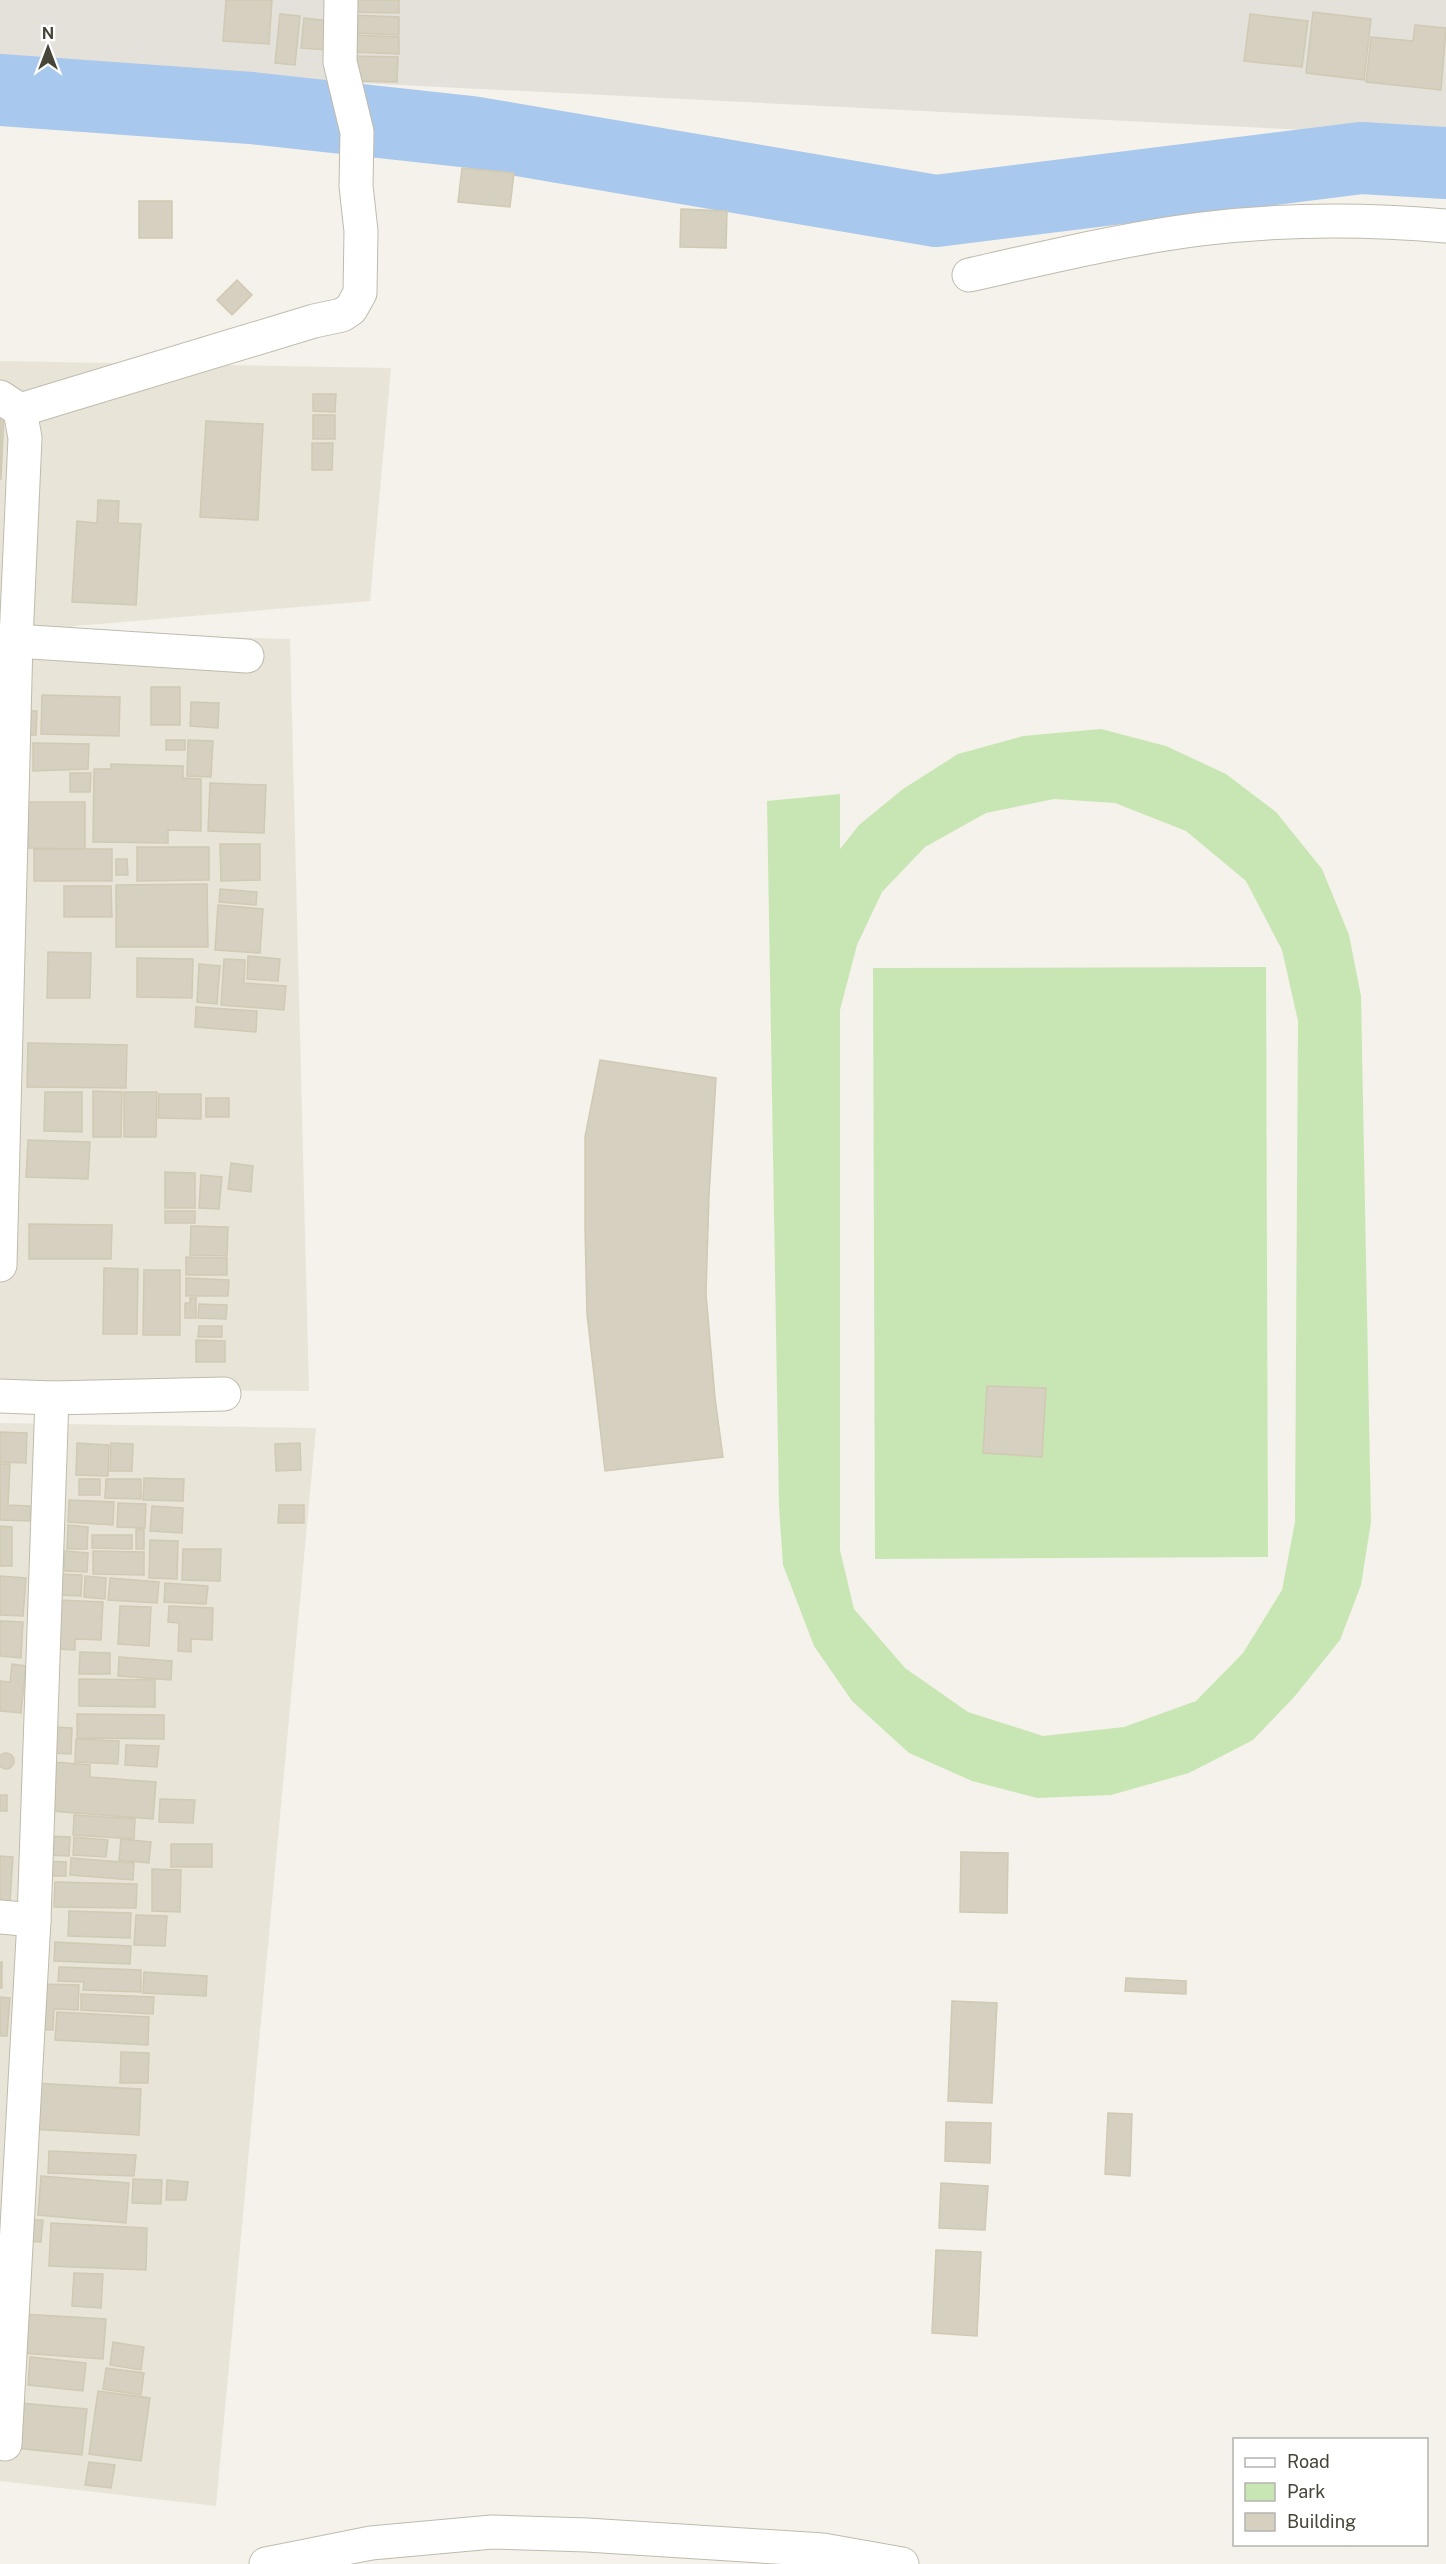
<svg xmlns="http://www.w3.org/2000/svg" width="1446" height="2564" viewBox="0 0 1446 2564" font-family="'Public Sans',sans-serif">
	<style>
		.residential { fill: #e8e5d8 }
		.industrial { fill: #e4e1db }
		.green { fill: #c8e6b4; fill-rule: evenodd }
		.lines { fill: none; stroke-linecap: round; stroke-linejoin: round }
		.river { stroke: #a9c8ed; stroke-width: 72 }
		.building { fill: #d5d0bf; stroke: #d0c9b3; stroke-width: 1.5 }
		.street-casing { stroke: #bfbbac; stroke-width: 35 }
		.street { stroke: #fff; stroke-width: 33 }
	</style>
	<rect width="100%" height="100%" fill="#f4f2ea"/>
	<g class="residential">
		<path d="M0,361L391,368L370,601L75,626L57,631L0,627Z"/>
		<path d="M0,630L290,639L309,1391L0,1389Z"/>
		<path d="M0,1423L316,1428L216,2506L0,2481Z"/>
	</g>
	<path class="industrial" d="M0,0H1446V137L0,65Z"/>
	<g class="green">
		<path d="M1101,729L1166,746L1226,774L1276,812L1322,869L1349,935L1361,996L1371,1522L1361,1585L1340,1640L1295,1696L1253,1740L1189,1773L1111,1795L1037,1798L972,1781L909,1753L852,1701L814,1646L783,1565L779,1507L767,801L840,794V849L859,825L903,789L958,754L1023,736ZM1054,799L1115,803L1186,831L1246,881L1282,950L1298,1021L1295,1522L1282,1590L1243,1653L1196,1701L1124,1727L1043,1736L968,1712L905,1668L854,1609L840,1550V1010L857,945L882,892L925,847L986,813Z"/>
		<path d="M1266,967L1268,1557L875,1559L873,968Z"/>
	</g>
	<g class="lines">
		<path class="river" d="M0,90L251,108L471,132L936,211L1361,158L1446,163"/>
	</g>
	<g class="building">
		<path d="M226,0H272L269,44L223,41Z"/>
		<path d="M350,0H399V13L349,12Z"/>
		<path d="M1313,12L1371,19L1364,80L1306,73Z"/>
		<path d="M280,14L300,16L295,65L275,63Z"/>
		<path d="M1250,14L1308,21L1302,67L1244,61Z"/>
		<path d="M353,15L399,17V35L353,33Z"/>
		<path d="M304,18L330,21L328,50L301,48Z"/>
		<path d="M1415,25L1446,28L1441,90L1366,82L1371,37L1413,41Z"/>
		<path d="M353,35L399,37V54L352,52Z"/>
		<path d="M351,56L398,57L397,82L350,81Z"/>
		<path d="M462,168L514,173L510,207L458,202Z"/>
		<rect x="139" y="201" width="33" height="37"/>
		<path d="M681,209L727,211L726,248L680,247Z"/>
		<path d="M237,280L252,295L232,315L217,300Z"/>
		<path d="M313,394H336L335,412L313,411Z"/>
		<path d="M0,412H4L1,479H0Z"/>
		<rect x="313" y="415" width="22" height="24"/>
		<path d="M206,421L263,424L258,520L200,517Z"/>
		<path d="M312,443H333L332,470H312Z"/>
		<path d="M98,500L119,501L118,523L141,524L136,605L72,602L77,521L97,523Z"/>
		<rect x="151" y="687" width="29" height="38"/>
		<path d="M42,695L120,697L119,736L41,734Z"/>
		<path d="M191,702L219,703L218,728L190,726Z"/>
		<path d="M30,711H37L36,735H30Z"/>
		<rect x="166" y="740" width="19" height="10"/>
		<path d="M188,740L213,741L211,777L187,776Z"/>
		<path d="M33,743L89,744L88,769L33,771Z"/>
		<path d="M111,764L183,766V778L201,779V831L168,830V843L93,842L94,769H111Z"/>
		<path d="M70,773H91L90,792H70Z"/>
		<path d="M210,783L266,785L264,833L208,831Z"/>
		<path d="M28,802H85V849L28,848Z"/>
		<path d="M220,844H260V880L221,881Z"/>
		<path d="M137,847H209V880L137,881Z"/>
		<rect x="34" y="849" width="78" height="32"/>
		<path d="M116,859H127L128,875H116Z"/>
		<path d="M207,884L208,947H116V885Z"/>
		<path d="M64,886H111L112,917H64Z"/>
		<path d="M220,889L257,892L256,905L219,902Z"/>
		<path d="M218,905L263,909L260,953L215,950Z"/>
		<path d="M48,952L91,953L90,998H47Z"/>
		<path d="M248,956L280,959L278,981L247,979Z"/>
		<path d="M137,958L193,959L192,998L137,997Z"/>
		<path d="M224,959L245,960L244,983L286,986L284,1010L221,1005Z"/>
		<path d="M199,964L220,966L217,1004L197,1002Z"/>
		<path d="M196,1007L257,1011L256,1032L195,1027Z"/>
		<path d="M28,1043L127,1045L126,1088L27,1087Z"/>
		<path d="M600,1060L716,1078L709,1195L706,1294L715,1398L723,1457L605,1471L587,1314L585,1227V1137Z"/>
		<path d="M93,1091L122,1092L121,1137H93Z"/>
		<path d="M45,1092H82V1132L44,1131Z"/>
		<path d="M124,1092H157L156,1137H124Z"/>
		<path d="M159,1094H201V1119L158,1118Z"/>
		<rect x="206" y="1098" width="23" height="19"/>
		<path d="M28,1140L90,1142L88,1179L26,1177Z"/>
		<path d="M231,1163L253,1166L251,1192L228,1189Z"/>
		<path d="M165,1172L195,1173V1208H165Z"/>
		<path d="M201,1175L222,1177L219,1209L199,1208Z"/>
		<rect x="165" y="1211" width="30" height="12"/>
		<path d="M29,1224L112,1225L111,1259H29Z"/>
		<path d="M191,1226L228,1227L227,1256L190,1255Z"/>
		<path d="M186,1257L227,1258V1275H186Z"/>
		<path d="M104,1268L138,1269L137,1334H103Z"/>
		<path d="M144,1270H180V1335H143Z"/>
		<path d="M186,1278L229,1280L228,1296H186Z"/>
		<path d="M190,1298H196V1318H185V1303H190Z"/>
		<path d="M199,1304L227,1305L226,1319L198,1318Z"/>
		<path d="M199,1326H222V1337H198Z"/>
		<path d="M196,1340L225,1341V1362H196Z"/>
		<path d="M987,1386L1046,1388L1042,1457L983,1453Z"/>
		<path d="M0,1432L27,1433L26,1463L0,1462Z"/>
		<path d="M77,1443L109,1445L108,1476L76,1475Z"/>
		<path d="M111,1443L133,1444L132,1471H110Z"/>
		<path d="M300,1443L301,1470L276,1471L275,1444Z"/>
		<path d="M0,1464H10L8,1505L30,1506V1521L0,1520Z"/>
		<path d="M144,1478L184,1479L183,1501L143,1500Z"/>
		<rect x="79" y="1479" width="21" height="16"/>
		<path d="M106,1479H141V1499L105,1498Z"/>
		<path d="M69,1500L114,1502L113,1525L68,1522Z"/>
		<path d="M118,1503L146,1504L145,1528L117,1527Z"/>
		<path d="M279,1505H304V1523H278Z"/>
		<path d="M152,1506L183,1508L182,1533L150,1531Z"/>
		<path d="M68,1525L88,1527L87,1549H67Z"/>
		<path d="M0,1526L12,1527V1566H0Z"/>
		<rect x="136" y="1529" width="8" height="20"/>
		<path d="M92,1535H132V1549L92,1548Z"/>
		<path d="M150,1540L178,1541L177,1579L149,1578Z"/>
		<path d="M183,1549H221L220,1581L182,1580Z"/>
		<path d="M65,1551L88,1553L87,1572L64,1571Z"/>
		<path d="M93,1551L144,1552V1575L93,1574Z"/>
		<path d="M58,1574L82,1575L81,1596L57,1595Z"/>
		<path d="M0,1576L26,1578L23,1616L0,1615Z"/>
		<path d="M85,1576L106,1578L105,1599L84,1597Z"/>
		<path d="M110,1578L159,1582L157,1603L108,1600Z"/>
		<path d="M165,1583L208,1586L206,1604L164,1602Z"/>
		<path d="M59,1600L103,1602L101,1640L75,1639V1650L57,1649Z"/>
		<path d="M120,1606L151,1607L149,1646L118,1644Z"/>
		<path d="M169,1606L213,1608L212,1640L191,1639V1652L178,1651L179,1623L168,1622Z"/>
		<path d="M0,1621L23,1622L21,1658L0,1656Z"/>
		<path d="M80,1652L110,1653V1674H79Z"/>
		<path d="M119,1657L172,1661L171,1680L118,1676Z"/>
		<path d="M12,1664L26,1666L21,1713L0,1711V1681L10,1682Z"/>
		<path d="M79,1679L155,1680V1707L79,1706Z"/>
		<path d="M77,1714L164,1715V1739L77,1738Z"/>
		<path d="M54,1727L72,1728L71,1754L52,1753Z"/>
		<path d="M76,1739L119,1741L118,1764L75,1762Z"/>
		<path d="M126,1745L159,1746L157,1767L125,1765Z"/>
		<circle cx="6" cy="1761" r="8"/>
		<path d="M54,1762L90,1765V1777L156,1782L153,1819L50,1811Z"/>
		<rect x="0" y="1795" width="7" height="16"/>
		<path d="M160,1799L195,1800L193,1823L159,1822Z"/>
		<path d="M74,1815L135,1819L134,1839L73,1835Z"/>
		<path d="M46,1836L70,1837L69,1856L45,1855Z"/>
		<path d="M74,1837L108,1840L106,1857L73,1855Z"/>
		<path d="M121,1839L151,1842L149,1863L119,1860Z"/>
		<rect x="171" y="1844" width="41" height="23"/>
		<path d="M961,1852L1008,1853L1007,1913L960,1912Z"/>
		<path d="M0,1856L13,1857L10,1901L0,1900Z"/>
		<path d="M71,1858L134,1863L133,1880L70,1875Z"/>
		<path d="M45,1861L66,1862V1876H44Z"/>
		<path d="M152,1869L181,1870L180,1912L152,1911Z"/>
		<path d="M55,1882L137,1884L136,1908L54,1907Z"/>
		<path d="M69,1911L131,1913L130,1938L68,1936Z"/>
		<path d="M136,1915L167,1916L165,1946L134,1945Z"/>
		<path d="M55,1942L131,1946L130,1964L54,1961Z"/>
		<rect x="0" y="1962" width="2" height="26"/>
		<path d="M59,1967L141,1970V1992L83,1990L84,1982L58,1981Z"/>
		<path d="M144,1972L207,1976L206,1996L143,1993Z"/>
		<path d="M1126,1978L1186,1981V1994L1125,1991Z"/>
		<path d="M38,1984L79,1985L78,2010L54,2009L53,2030L38,2029Z"/>
		<path d="M81,1994L154,1997L153,2014L81,2010Z"/>
		<path d="M0,1997L10,1998L7,2036H0Z"/>
		<path d="M952,2001L997,2003L992,2103L948,2101Z"/>
		<path d="M57,2012L149,2017L148,2045L55,2040Z"/>
		<path d="M121,2052L149,2053L148,2083H120Z"/>
		<path d="M33,2083L141,2089L139,2135L30,2129Z"/>
		<path d="M1108,2113L1132,2114L1130,2176L1105,2174Z"/>
		<path d="M946,2122L991,2123L990,2163L945,2161Z"/>
		<path d="M49,2151L136,2155L134,2176L48,2173Z"/>
		<path d="M41,2176L129,2183L126,2223L38,2215Z"/>
		<path d="M133,2179L162,2180L161,2204L132,2203Z"/>
		<path d="M167,2180L188,2182L186,2200H166Z"/>
		<path d="M941,2183L988,2186L985,2230L939,2228Z"/>
		<path d="M26,2220H43L41,2242L25,2241Z"/>
		<path d="M51,2223L147,2228L146,2270L49,2266Z"/>
		<path d="M936,2250L981,2252L977,2336L932,2333Z"/>
		<path d="M74,2273L103,2274L101,2308L72,2306Z"/>
		<path d="M23,2314L106,2319L103,2359L21,2353Z"/>
		<path d="M113,2342L144,2347L141,2370L110,2365Z"/>
		<path d="M30,2357L86,2363L83,2391L28,2385Z"/>
		<path d="M106,2368L144,2373L141,2395L103,2389Z"/>
		<path d="M98,2391L150,2398L141,2461L89,2454Z"/>
		<path d="M20,2403L87,2409L82,2455L15,2448Z"/>
		<path d="M89,2462L115,2465L111,2488L85,2485Z"/>
	</g>
	<g class="lines">
		<defs>
			<g id="street">
				<path d="M969,275C1045,258 1122,239 1201,229C1281,219 1365,219 1446,226"/>
				<path d="M0,397L20,410L25,438L16,640L0,1265"/>
				<path d="M20,410L314,321L342,315L351,309L360,293L361,231L356,186L357,132L340,62L341,0"/>
				<path d="M0,640L247,656"/>
				<path d="M0,1396L52,1398L224,1394"/>
				<path d="M0,1917L34,1920"/>
				<path d="M5,2444L34,1920L52,1398"/>
				<path d="M266,2564L371,2543L492,2532L587,2535L823,2550L902,2564"/>
			</g>
		</defs>
		<use href="#street" class="street-casing"/>
		<use href="#street" class="street"/>
	</g>
	<rect x="1233" y="2438" width="195" height="108" fill="#ffffff" stroke="#b5b4af" stroke-width="1.5"/>
	<rect x="1245" y="2458" width="30" height="9" fill="#ffffff" stroke="#b5b4af" stroke-width="1.5"/>
	<text x="1287" y="2468" font-size="18" fill="#474438">Road</text>
	<rect x="1245" y="2483" width="30" height="18" fill="#c8e6b4" stroke="#b5b4af" stroke-width="1.5"/>
	<text x="1287" y="2498" font-size="18" fill="#474438">Park</text>
	<rect x="1245" y="2513" width="30" height="18" fill="#d5d0bf" stroke="#b5b4af" stroke-width="1.5"/>
	<text x="1287" y="2528" font-size="18" fill="#474438">Building</text>
	<g transform="translate(48 48)" stroke="#ffffff" stroke-width="4.5" paint-order="stroke">
	<path d="M0-4.5L10 22L0 15L-10 22Z" fill="#474438"/>
	<text y="-9" font-size="16" font-weight="bold" text-anchor="middle" fill="#474438">N</text>
	</g>
</svg>
